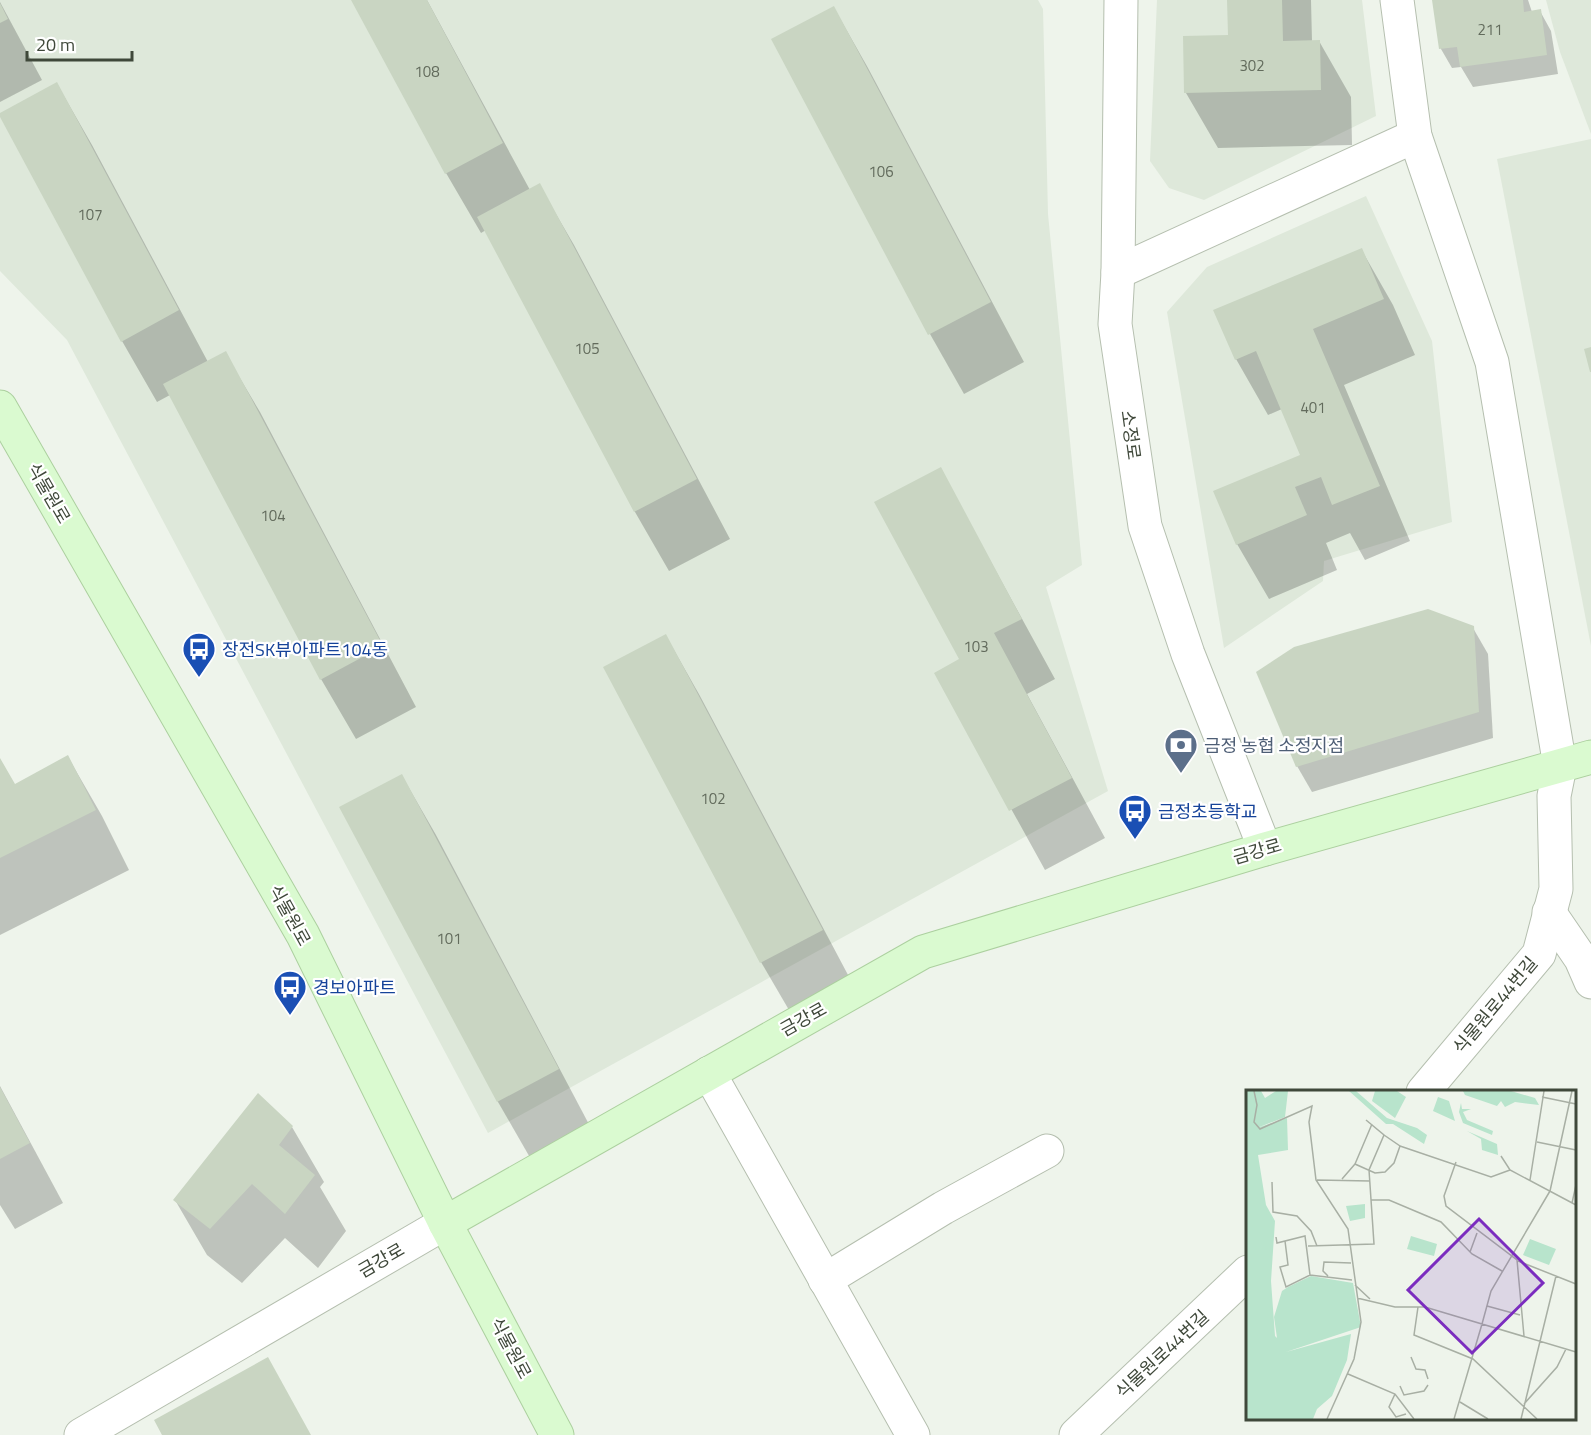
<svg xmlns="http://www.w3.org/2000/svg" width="1591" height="1435" viewBox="0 0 1591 1435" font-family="'Titillium Web','Noto Sans KR',sans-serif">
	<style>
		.residential { fill: #dee8da }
		.shadow { fill: #0003 }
		.building { fill: #c9d5c2 }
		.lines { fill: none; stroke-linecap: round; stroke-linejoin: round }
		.minor-casing { stroke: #b5bfaf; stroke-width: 35 }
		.tertiary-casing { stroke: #b5bfaf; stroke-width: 35 }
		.secondary-casing { stroke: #acd09f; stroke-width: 35 }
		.minor { stroke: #fff; stroke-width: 33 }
		.tertiary { stroke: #fff; stroke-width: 33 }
		.secondary { stroke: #dafad0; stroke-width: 33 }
		.labels { text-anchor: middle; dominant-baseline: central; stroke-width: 4.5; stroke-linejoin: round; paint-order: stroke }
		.number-label { font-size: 15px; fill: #626b5c }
		.street-label { font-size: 18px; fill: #3f483a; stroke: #fff }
		.transit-label { font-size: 18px; fill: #164399; stroke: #fff; text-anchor: start }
		.service-label { font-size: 18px; fill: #4e5e75; stroke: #fff; text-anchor: start }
		.inset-road { fill: none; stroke: #a8afa4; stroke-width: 1.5 }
		.view { fill: #7b2cbf; fill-opacity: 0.15; stroke: #7b2cbf; stroke-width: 3 }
		.inset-edge { fill: none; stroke: #3f483a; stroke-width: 3 }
	</style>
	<rect width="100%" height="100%" fill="#eef4eb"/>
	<g class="residential">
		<path d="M0,0H1038L1043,9L1048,214L1082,565L1046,587L1108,791L488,1133L67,340L0,271Z"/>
		<path d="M1157,0H1362L1376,116L1204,200L1169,188L1150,161Z"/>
		<path d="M1546,0H1591V134L1560,52Z"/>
		<path d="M1591,139V646L1497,159Z"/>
		<path d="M1366,196L1432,341L1452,522L1324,561L1323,581L1224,648L1167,312L1207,267Z"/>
	</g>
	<g class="shadow">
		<path d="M353,0H427L530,190L539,185L574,245L730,539L669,571L635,512L486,230L481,233L446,173Z"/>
		<path d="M1229,0H1311L1312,41H1319L1351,97L1352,145L1218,148L1186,93L1184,38L1230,36Z"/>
		<path d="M1433,0H1528L1532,12L1540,11L1551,31L1558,74L1473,87L1461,67L1452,68L1441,49Z"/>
		<path d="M0,2L42,80L0,102Z"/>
		<path d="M834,8L868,68L1024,362L964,394L930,334L773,40Z"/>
		<path d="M57,84L92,145L208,362L225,353L260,412L416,707L356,739L321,679L170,395L157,402L122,341Z"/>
		<path d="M1361,249L1393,305L1415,355L1344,385L1410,541L1365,560L1350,533L1326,543L1337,570L1269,599L1237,544L1302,455L1282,409L1268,415L1236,359Z"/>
		<path d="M940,469L1055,679L1027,694L1105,838L1045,870L936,673L961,660Z"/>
		<path d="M1473,628L1488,654L1493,738L1312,792L1297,766Z"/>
		<path d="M666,636L700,696L856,990L796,1022L761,962Z"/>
		<path d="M68,757L102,816L129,870L0,935V761L14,786Z"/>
		<path d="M402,776L436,835L592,1130L532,1161L498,1102Z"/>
		<path d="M0,1086L63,1203L15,1229L0,1205Z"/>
		<path d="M292,1127L324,1182L320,1187L346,1231L318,1268L285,1238L242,1283L207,1255L175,1200Z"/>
	</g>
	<g class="building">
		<path d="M351,0H427L503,143L445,174Z"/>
		<path d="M1227,0H1282L1283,41L1320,40L1321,90L1184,93L1183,36L1228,35Z"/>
		<path d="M1432,0H1523L1524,12L1541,9L1547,55L1460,67L1457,47L1439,49Z"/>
		<path d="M0,3L8,19L0,23Z"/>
		<path d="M834,6L991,302L928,335L771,39Z"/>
		<path d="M57,82L179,310L121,342L0,117V113Z"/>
		<path d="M540,183L697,479L634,512L477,217Z"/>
		<path d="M1362,248L1384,299L1313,329L1380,486L1332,505L1321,477L1295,487L1307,515L1236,545L1213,491L1300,455L1256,351L1235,360L1213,310Z"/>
		<path d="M1591,347V372H1590L1584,349Z"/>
		<path d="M226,351L383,646L320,680L163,384Z"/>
		<path d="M941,467L1022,619L994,633L1072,778L1009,811L934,673L959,659L874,502Z"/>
		<path d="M1428,609L1474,626L1479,712L1296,767L1256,672L1294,647Z"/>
		<path d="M666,634L823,930L760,963L603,667Z"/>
		<path d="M68,755L96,810L0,858V758L15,784Z"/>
		<path d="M402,774L559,1069L497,1102L339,807Z"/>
		<path d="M0,1087L30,1143L0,1159Z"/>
		<path d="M258,1093L293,1126L279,1145L315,1175L285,1214L252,1184L210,1229L173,1200Z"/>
		<path d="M268,1357L311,1435H162L154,1420Z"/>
	</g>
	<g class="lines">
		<defs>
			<g id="minor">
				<path d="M1121,0L1118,272L1115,324L1145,526L1188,654L1265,849"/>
				<path d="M1397,0L1415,136L1492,362L1560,766L1554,796L1556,889L1539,954L1423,1092"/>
				<path d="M1118,272L1415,136"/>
				<path d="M1549,912L1581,959L1591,982"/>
				<path d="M709,1073L913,1435"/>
				<path d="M825,1280L943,1208L1047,1151"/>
				<path d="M1076,1435L1248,1272"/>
			</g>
			<path id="tertiary" d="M81,1435L445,1223"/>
			<g id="secondary">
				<path d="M0,407L303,935L445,1223L557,1435"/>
				<path d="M445,1223L923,952L1265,849L1591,757"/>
			</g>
		</defs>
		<use href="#minor" class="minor-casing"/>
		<use href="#tertiary" class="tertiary-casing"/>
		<use href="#secondary" class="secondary-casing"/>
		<use href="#minor" class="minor"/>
		<use href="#tertiary" class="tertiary"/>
		<use href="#secondary" class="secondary"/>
	</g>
	<defs>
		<symbol id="bus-pin" viewBox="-11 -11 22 30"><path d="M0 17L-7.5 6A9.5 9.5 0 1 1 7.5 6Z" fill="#1a4fb4" stroke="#fff"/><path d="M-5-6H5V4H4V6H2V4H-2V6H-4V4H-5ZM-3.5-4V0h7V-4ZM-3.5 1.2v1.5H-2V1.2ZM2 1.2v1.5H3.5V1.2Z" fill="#fff"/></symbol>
		<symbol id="bank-pin" viewBox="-11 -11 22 30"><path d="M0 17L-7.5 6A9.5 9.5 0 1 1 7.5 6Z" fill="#5c6f8a" stroke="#fff"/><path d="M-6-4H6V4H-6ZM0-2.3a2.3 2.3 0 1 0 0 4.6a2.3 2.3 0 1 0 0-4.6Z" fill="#fff"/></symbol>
	</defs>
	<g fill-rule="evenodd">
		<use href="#bus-pin" x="180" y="630" width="38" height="52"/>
		<use href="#bank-pin" x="1162" y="726" width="38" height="52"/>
		<use href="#bus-pin" x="1116" y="792" width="38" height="52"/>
		<use href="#bus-pin" x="271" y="968" width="38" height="52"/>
	</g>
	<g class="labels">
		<g class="number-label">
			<text x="1490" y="29">211</text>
			<text x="1252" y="65">302</text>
			<text x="427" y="71">108</text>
			<text x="881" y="171">106</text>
			<text x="90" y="214">107</text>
			<text x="587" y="348">105</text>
			<text x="1313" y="407">401</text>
			<text x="273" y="515">104</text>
			<text x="976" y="646">103</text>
			<text x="713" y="798">102</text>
			<text x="449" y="938">101</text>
		</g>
		<g class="street-label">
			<text transform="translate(1131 435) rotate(82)">소정로</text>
			<text transform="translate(49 493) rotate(60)">식물원로</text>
			<text transform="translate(1257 851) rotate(-16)">금강로</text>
			<text transform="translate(290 915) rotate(61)">식물원로</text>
			<text transform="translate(1495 1005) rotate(-50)">식물원로44번길</text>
			<text transform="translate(803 1019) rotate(-29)">금강로</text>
			<text transform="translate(381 1260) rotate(-30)">금강로</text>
			<text transform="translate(511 1348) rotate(62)">식물원로</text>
			<text transform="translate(1162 1354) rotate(-43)">식물원로44번길</text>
		</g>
		<g class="transit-label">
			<text x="222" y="649">장전SK뷰아파트104동</text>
			<text x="1158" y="811">금정초등학교</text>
			<text x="313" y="987">경보아파트</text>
		</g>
		<g class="service-label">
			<text x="1204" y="745">금정 농협 소정지점</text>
		</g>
	</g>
	<g transform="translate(1246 1090)">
		<rect width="330" height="330" fill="#eef4eb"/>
		<path d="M0,1H15L19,8L30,1H42L39,27L11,38L41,28L42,60L12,65L20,115L29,131L25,191L29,246L31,248L28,227L36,201L42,197L65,186L107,193L115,237L40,262L105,244L101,270L86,306L71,319L67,329H0ZM103,1H110L141,28L171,38L181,45L178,54L147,34H140ZM129,1H151L160,7L149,28L126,11ZM217,1H265L289,8L293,15L269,12L259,17L255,11L251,16L219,5ZM192,7L203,11L209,31L187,21ZM215,13L216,19H225L217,22L221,30L247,41L246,45L217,33L213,22ZM221,41L251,54L252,65L236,60L235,49ZM119,114V128L104,131L100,116ZM165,146L191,154L188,166L161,159ZM284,149L310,159L303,175L277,165Z" fill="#b8e4cc"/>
		<path class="inset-road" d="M8,1L11,15L8,32L14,39L66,16L63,32L70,90L102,139L115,232L108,269L81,329M296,7L330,14M126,34L109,74L129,83L139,82L148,73L154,56L138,45M291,52L330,60M154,56L245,87L264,80M255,66L264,80L330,115M210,72L198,106L200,116L271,170L278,246M96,89L109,74M71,90L124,91M284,90L298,1M26,92L27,122L51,126L65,141L71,156M304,101L326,1M125,110H143L195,132L226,164L256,181M326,113L330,95M30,147L31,153L59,146L64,185M39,151L42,175L34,177L40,197L64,185L106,190M62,156L128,154L123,80L138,45L120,30M224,162L231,143M272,171L330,194M82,186L77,181L78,172L105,173M109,195L124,209M111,208L149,217H179L330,262M241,216L274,225M172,217L168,245L227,269L291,329M236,234L245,201L304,101M165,267L170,279L179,280L182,289M102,284L149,304L168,329M154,296L158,305L178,301L182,295M149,304L143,317L150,327L160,324M214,312L242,329M278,314L311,277L320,259M208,329L236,234M275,329L310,186"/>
		<path class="view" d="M233,129L297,193L226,263L162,200Z"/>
		<rect width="330" height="330" class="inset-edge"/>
	</g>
	<path d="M27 51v9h105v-9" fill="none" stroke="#3f483a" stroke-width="3"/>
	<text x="36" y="51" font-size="18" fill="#3f483a" stroke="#ffffff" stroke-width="4.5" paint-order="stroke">20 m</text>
</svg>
